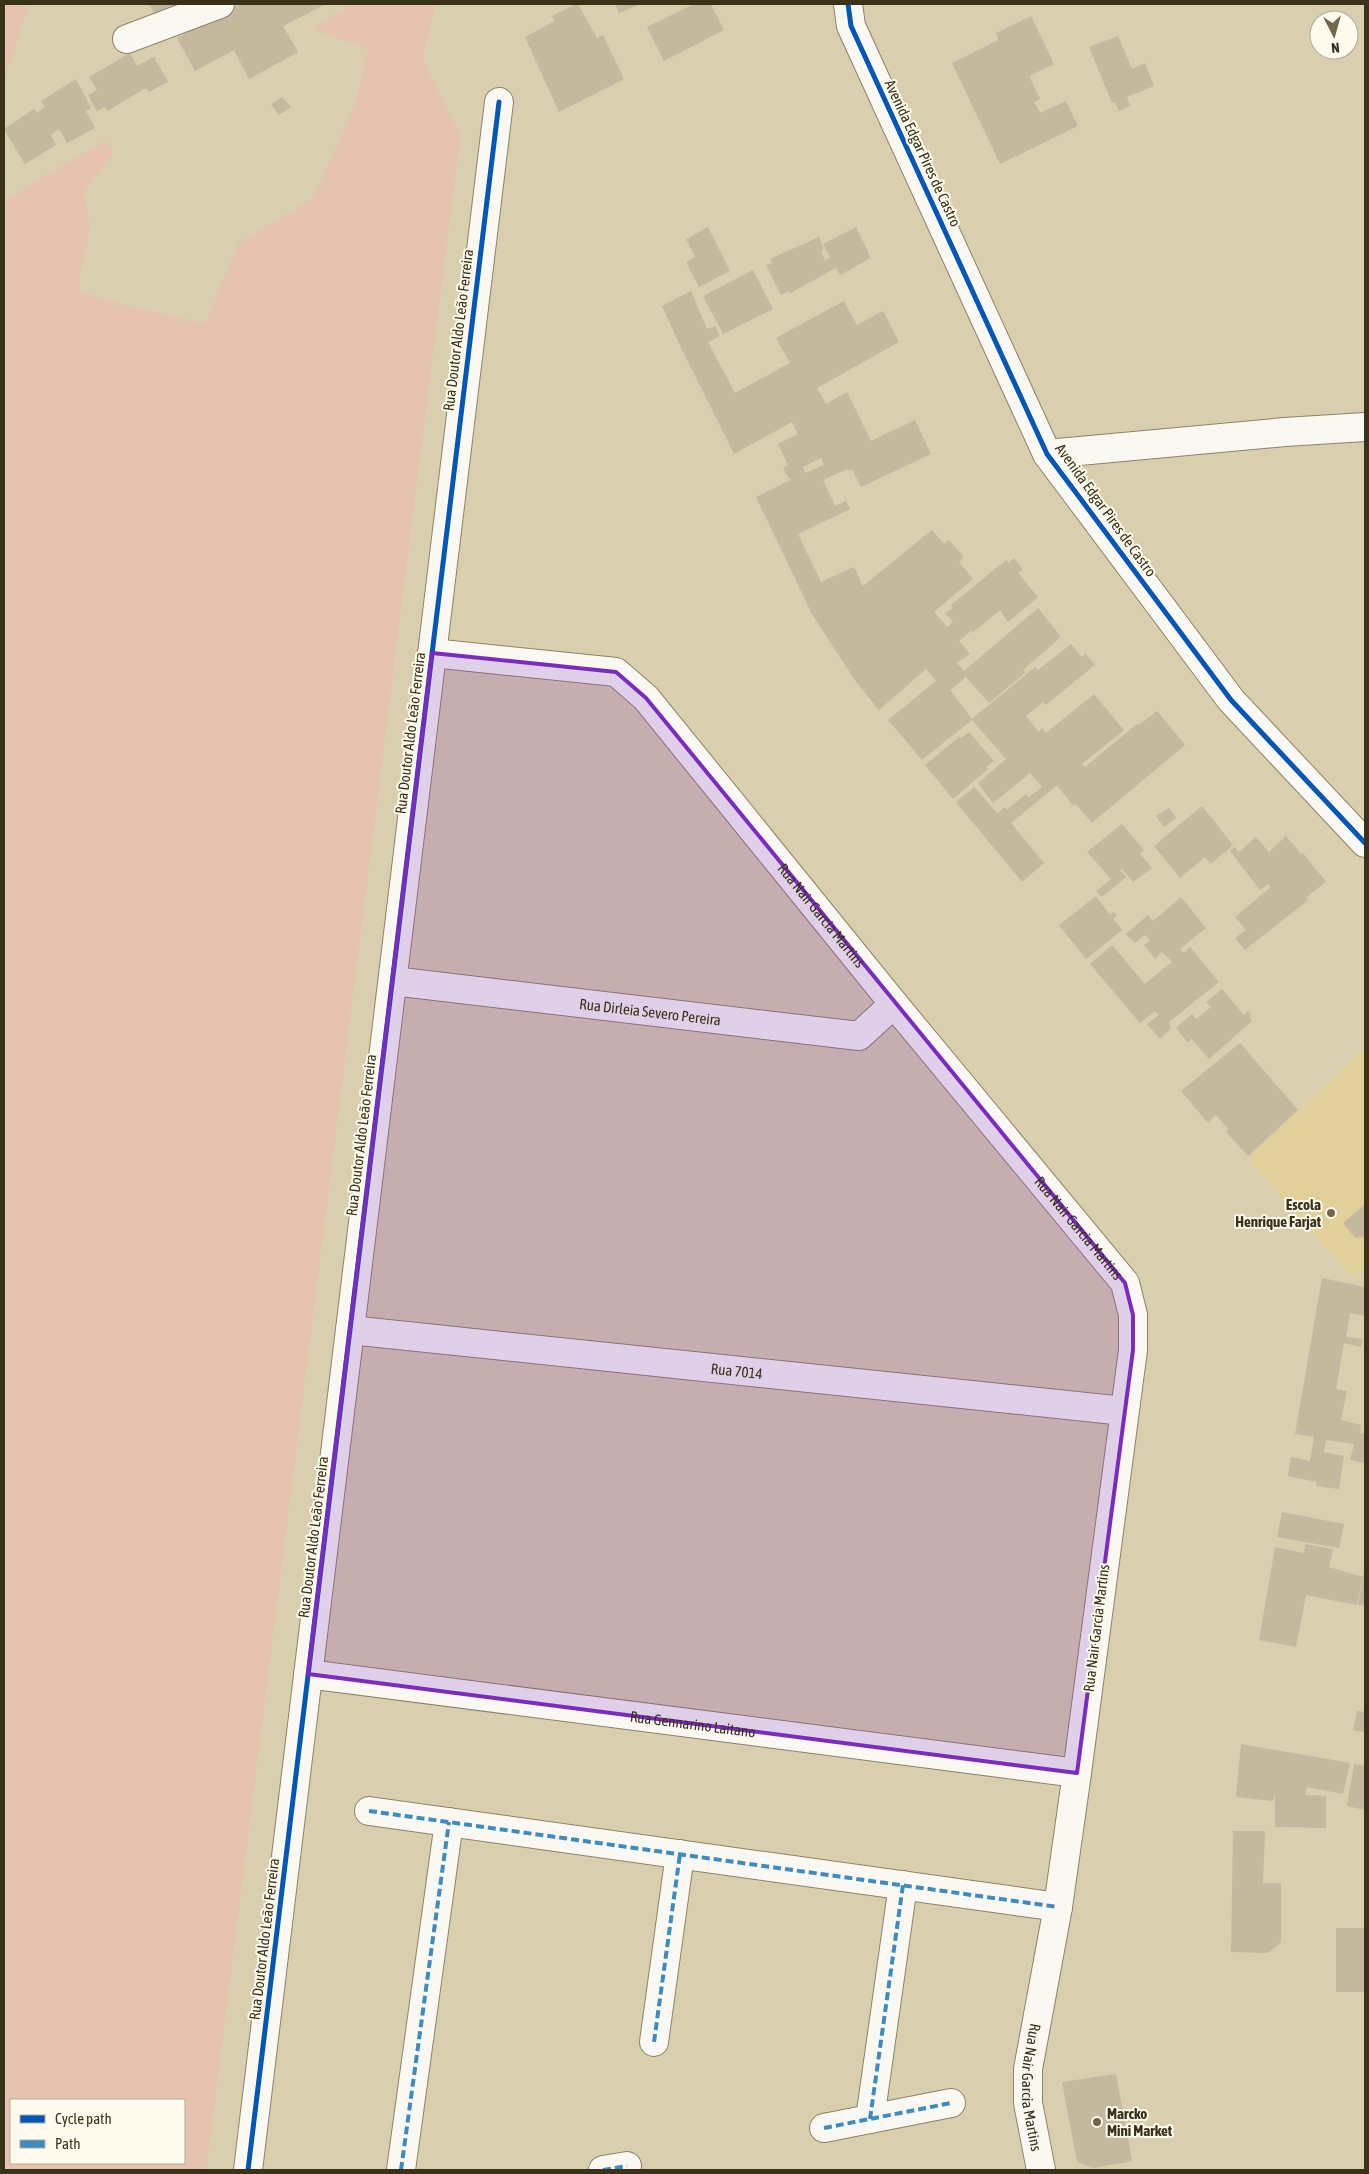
<svg xmlns="http://www.w3.org/2000/svg" width="1369" height="2174" viewBox="0 0 1369 2174" font-family="'Asap Condensed',sans-serif">
	<style>
		.built { fill: #e1d09a }
		.green { fill: #e5c3ae; fill-rule: evenodd }
		.building { fill: #c4b89f; fill-rule: evenodd }
		.lines { fill: none; stroke-linecap: round; stroke-linejoin: round }
		.minor-casing { stroke: #8c8368; stroke-width: 30 }
		.major-casing { stroke: #8c8368; stroke-width: 30 }
		.minor { stroke: #f9f8f3; stroke-width: 28 }
		.major { stroke: #f9f8f3; stroke-width: 28 }
		.quiet { stroke: #3e8bbe; stroke-width: 4; stroke-dasharray: 8 4; stroke-linecap: butt }
		.cycleway-casing { stroke: #fefaee; stroke-width: 8 }
		.cycleway { stroke: #0057b8; stroke-width: 5 }
		.marked { fill: #7b2cbf; fill-opacity: 0.2; stroke: #7b2cbf; stroke-width: 4; stroke-linejoin: round }
		.poi-dot { fill: #71684c; stroke: #fefaee; stroke-width: 2 }
		.labels { text-anchor: middle; dominant-baseline: central; stroke-width: 4; stroke-linejoin: round; paint-order: stroke }
		.street-label { font-size: 15px; fill: #393118; stroke: #fefaee }
		.poi-label { font-size: 15px; font-weight: bold; fill: #393118; stroke: #fefaee; text-anchor: end }
	</style>
	<rect width="100%" height="100%" fill="#d9cead"/>
	<path class="built" d="M1365,1048V1268L1352,1277L1248,1159Z"/>
	<g class="green">
		<path d="M4,4H29L4,80Z"/>
		<path d="M351,4H436L422,59L460,136L206,2170H4V203L36,181L106,141L114,152L83,192L90,227L78,287L91,296L205,324L239,243L314,198L355,105L368,49L312,29ZM11,2100H184V2163H11Z"/>
	</g>
	<g class="building">
		<path d="M149,4H189L159,21Z"/>
		<path d="M240,4H326L283,26L298,52L249,79L234,50L195,71L177,38Z"/>
		<path d="M576,4H578L597,38L603,35L624,79L559,112L525,37L555,21L552,16Z"/>
		<path d="M615,4H641L619,13Z"/>
		<path d="M694,4H711L724,30L664,61L647,27Z"/>
		<path d="M1031,16L1054,64L1029,76L1040,99L1034,102L1040,113L1066,101L1078,126L1000,164L952,63L998,40L996,33Z"/>
		<path d="M1118,36L1132,69L1145,63L1154,86L1127,97L1130,106L1119,111L1115,102L1112,103L1089,47Z"/>
		<path d="M130,53L137,66L154,57L168,82L149,92L146,88L107,111L105,107L97,111L88,95L97,90L89,77Z"/>
		<path d="M76,79L91,108L86,111L95,128L67,143L59,129L51,135L56,145L25,164L4,129L34,109L37,113L45,107L41,101Z"/>
		<path d="M282,97L291,107L279,115L271,104Z"/>
		<path d="M708,227L730,271L699,287L686,262L695,257L686,239Z"/>
		<path d="M856,227L871,258L840,275L836,268L790,293L789,291L781,295L766,265L772,263L770,259L819,237L824,249L821,251L825,260L830,257L823,244Z"/>
		<path d="M753,270L773,309L723,334L703,296Z"/>
		<path d="M691,291L707,329L715,326L720,336L708,342L735,393L790,363L776,338L844,301L857,325L883,311L899,342L817,388L826,404L847,392L871,441L915,420L931,454L861,487L852,469L848,471L847,469L823,480L835,506L846,501L850,509L798,534L821,582L854,567L863,586L932,530L944,544L949,540L964,557L959,562L973,579L934,612L947,627L953,622L945,613L953,608L951,605L1006,560L1009,563L1014,558L1023,570L1018,573L1038,597L1008,622L1000,610L973,632L972,630L959,641L970,654L957,663L964,671L1038,608L1061,637L1023,670L1025,673L989,703L966,677L950,690L972,719L1035,667L1038,670L1071,644L1081,657L1086,654L1095,665L1046,705L1043,702L1026,716L1039,732L1042,728L1046,733L1094,694L1124,730L1082,764L1085,767L1137,724L1139,725L1157,711L1185,745L1092,823L1076,804L1073,806L1057,785L1011,823L1044,863L1022,882L956,802L974,787L997,813L1005,807L1007,810L1026,794L1029,797L1042,787L1030,773L993,803L978,783L1006,759L972,720L922,760L888,720L936,681L926,669L879,710L854,679L812,614L756,497L790,480L783,468L788,465L778,444L798,434L792,422L734,454L684,354L662,306ZM821,458L824,465L805,473L803,467Z"/>
		<path d="M969,732L994,761L986,767L988,769L953,799L925,765L959,737L961,738Z"/>
		<path d="M1202,806L1233,845L1211,864L1205,857L1180,878L1154,846Z"/>
		<path d="M1169,808L1176,818L1164,827L1156,816Z"/>
		<path d="M1122,824L1144,850L1140,854L1152,868L1133,882L1122,869L1120,870L1126,877L1102,897L1096,891L1111,879L1087,852Z"/>
		<path d="M1286,836L1301,854L1303,853L1326,882L1306,897L1308,900L1245,950L1235,938L1246,930L1235,917L1271,887L1268,884L1260,890L1230,851L1235,847L1239,852L1256,837L1269,852Z"/>
		<path d="M1096,896L1110,915L1113,912L1117,915L1113,919L1122,930L1086,959L1059,925Z"/>
		<path d="M1181,897L1206,928L1180,949L1184,953L1190,947L1219,982L1169,1022L1171,1028L1160,1039L1147,1024L1159,1015L1155,1011L1140,1023L1090,964L1112,945L1145,984L1172,962L1162,952L1155,959L1144,945L1150,941L1145,935L1135,943L1126,934L1148,915L1153,921Z"/>
		<path d="M1222,989L1244,1015L1248,1011L1251,1015L1249,1017L1252,1021L1209,1059L1192,1039L1188,1043L1176,1028L1192,1014L1196,1019L1211,1007L1206,1002Z"/>
		<path d="M1240,1043L1298,1110L1248,1156L1226,1132L1228,1129L1216,1115L1208,1123L1181,1091Z"/>
		<path d="M1365,1204V1237L1355,1238L1343,1223Z"/>
		<path d="M1322,1278L1365,1287V1316L1350,1313L1346,1337L1363,1339L1361,1347L1344,1343L1336,1389L1347,1391L1341,1420L1361,1425L1360,1433L1365,1434V1463L1350,1460L1354,1444L1326,1440L1324,1452L1344,1456L1339,1489L1316,1486L1317,1482L1288,1476L1291,1457L1310,1461L1314,1437L1295,1434Z"/>
		<path d="M1282,1512L1344,1524L1339,1548L1277,1537Z"/>
		<path d="M1305,1544L1333,1549L1329,1567L1363,1577L1357,1605L1306,1595L1296,1647L1259,1640L1275,1547L1304,1553Z"/>
		<path d="M1364,1572L1365,1573V1606L1358,1605Z"/>
		<path d="M1357,1711L1365,1712V1732L1353,1730Z"/>
		<path d="M1241,1744L1350,1763L1343,1794L1307,1787L1305,1795L1326,1796V1828L1275,1827V1793L1273,1801L1236,1797Z"/>
		<path d="M1354,1764L1365,1766V1810L1347,1806Z"/>
		<path d="M1233,1831H1265L1263,1883H1281V1942L1268,1953L1231,1952Z"/>
		<rect x="1336" y="1928" width="29" height="64"/>
		<path d="M1116,2074L1132,2161L1094,2168L1077,2162L1062,2082Z"/>
	</g>
	<g class="lines">
		<defs>
			<g id="minor">
				<path d="M127,39L220,4"/>
				<path d="M1047,454L1285,432L1365,427"/>
				<path id="s1" d="M432,653L616,672L646,698L894,1004L1125,1283L1133,1315V1350L1077,1773L1058,1907L1028,2069V2103L1041,2170"/>
				<path id="s2" d="M393,981L859,1036L894,1004"/>
				<path id="s3" d="M350,1330L1124,1411"/>
				<path id="s4" d="M308,1674L1077,1773"/>
				<path d="M369,1811L1058,1907"/>
				<path d="M654,2042L680,1854"/>
				<path d="M870,2119L903,1885"/>
				<path d="M824,2128L951,2103"/>
				<path d="M248,2170L499,102"/>
				<path d="M401,2170L449,1822"/>
				<path d="M603,2170L627,2166"/>
			</g>
			<path id="major" d="M848,4L851,26L1047,454L1231,700L1365,843"/>
		</defs>
		<use href="#minor" class="minor-casing"/>
		<use href="#major" class="major-casing"/>
		<use href="#minor" class="minor"/>
		<use href="#major" class="major"/>
		<g class="quiet">
			<path d="M369,1811L1058,1907"/>
			<path d="M654,2042L680,1854"/>
			<path d="M870,2119L903,1885"/>
			<path d="M824,2128L951,2103"/>
			<path d="M401,2170L449,1822"/>
			<path d="M603,2170L627,2166"/>
		</g>
		<defs>
			<g id="cycleway">
				<path d="M848,4L851,26L1047,454L1231,700L1365,843"/>
				<path d="M248,2170L499,102"/>
			</g>
		</defs>
		<use href="#cycleway" class="cycleway-casing"/>
		<use href="#cycleway" class="cycleway"/>
	</g>
	<path class="marked" d="M432,653L616,672L646,698L1125,1283L1133,1315V1350L1077,1773L308,1674Z"/>
	<g class="poi-dot">
		<circle cx="1331" cy="1213" r="5"/>
		<circle cx="1097" cy="2122" r="5"/>
	</g>
	<g class="labels">
		<g class="street-label">
			<text transform="translate(923 153) rotate(65)">Avenida Edgar Pires de Castro</text>
			<text transform="translate(458 330) rotate(-83)">Rua Doutor Aldo Leão Ferreira</text>
			<text transform="translate(1106 510) rotate(54)">Avenida Edgar Pires de Castro</text>
			<text transform="translate(410 733) rotate(-83)">Rua Doutor Aldo Leão Ferreira</text>
			<text stroke="none"><textPath href="#s1" startOffset="504">Rua Nair Garcia Martins</textPath></text>
			<text stroke="none"><textPath href="#s2" startOffset="259">Rua Dirleia Severo Pereira</textPath></text>
			<text transform="translate(361 1135) rotate(-83)">Rua Doutor Aldo Leão Ferreira</text>
			<text stroke="none"><textPath href="#s1" startOffset="909">Rua Nair Garcia Martins</textPath></text>
			<text stroke="none"><textPath href="#s3" startOffset="389">Rua 7014</textPath></text>
			<text transform="translate(313 1537) rotate(-83)">Rua Doutor Aldo Leão Ferreira</text>
			<text transform="translate(1096 1628) rotate(-83)">Rua Nair Garcia Martins</text>
			<text stroke="none"><textPath href="#s4" startOffset="388">Rua Gennarino Laitano</textPath></text>
			<text transform="translate(264 1939) rotate(-83)">Rua Doutor Aldo Leão Ferreira</text>
			<text stroke="none"><textPath href="#s1" startOffset="1794">Rua Nair Garcia Martins</textPath></text>
		</g>
		<g class="poi-label">
			<text x="1321" y="1204">Escola<tspan x="1321" dy="17">Henrique Farjat</tspan></text>
			<text x="1107" y="2113" text-anchor="start">Marcko<tspan x="1107" dy="17">Mini Market</tspan></text>
		</g>
	</g>
	<rect width="1369" height="2174" fill="none" stroke="#393118" stroke-width="10"/>
	<rect x="10" y="2099" width="175" height="65" fill="#fefaee" stroke="#afaa98"/>
	<rect x="20" y="2115" width="25" height="8" fill="#0057b8" stroke="#afaa98"/>
	<text x="55" y="2124" font-size="15" fill="#393118">Cycle path</text>
	<rect x="20" y="2140" width="25" height="8" fill="#3e8bbe" stroke="#afaa98"/>
	<text x="55" y="2149" font-size="15" fill="#393118">Path</text>
	<g transform="translate(1334 35) rotate(174)"><circle r="24" fill="#fefaee" stroke="#afaa98"/>
	<path d="M0-4L9 19L0 12L-9 19Z" fill="#71684c"/>
	<text y="-8" font-size="14" font-weight="bold" text-anchor="middle" fill="#393118">N</text>
	</g>
</svg>
